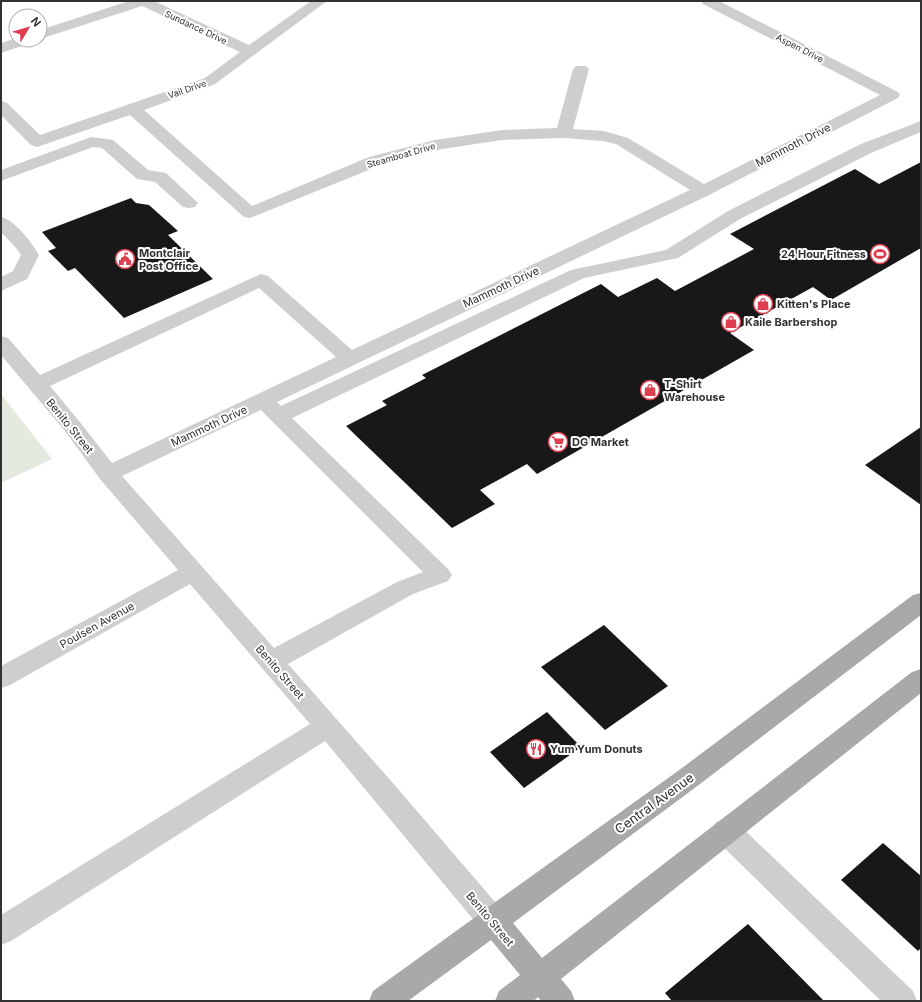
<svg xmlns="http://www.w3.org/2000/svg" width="922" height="1002" viewBox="0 0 922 1002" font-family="Inter,sans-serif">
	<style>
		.green { fill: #e5eade }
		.building { fill: #181818 }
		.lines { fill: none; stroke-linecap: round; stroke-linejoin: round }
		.minor { fill: #cecece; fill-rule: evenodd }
		.major { fill: #a9a9a9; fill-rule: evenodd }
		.labels { text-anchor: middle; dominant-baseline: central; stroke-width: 4; stroke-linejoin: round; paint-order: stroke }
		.far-street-label { font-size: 9px; fill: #313131; stroke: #fff }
		.street-label { font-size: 11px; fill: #313131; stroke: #fff }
		.poi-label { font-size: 11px; font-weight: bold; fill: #313131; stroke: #fff; text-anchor: start }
		.near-street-label { font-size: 13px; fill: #313131; stroke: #fff }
	</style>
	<rect width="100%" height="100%" fill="#fff"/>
	<path class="green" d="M1,394L52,459L1,483Z"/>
	<g class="building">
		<path d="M921,162V248L831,300L813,287L730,333L754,350L537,474L527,464L480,490L495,504L452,528L346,426L387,405L382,401L426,378L422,375L601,284L618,297L657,278L675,291L754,249L730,234L855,169L879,184Z"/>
		<path d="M131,198L136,203L149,205L178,231L168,235L213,279L124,318L75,268L68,271L48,251L56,248L42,232Z"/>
		<path d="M921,427V505L865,465Z"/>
		<path d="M604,625L668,686L605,730L541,667Z"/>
		<path d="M547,712L581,747L524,788L490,752Z"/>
		<path d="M883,843L921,876V948L918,951L841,880Z"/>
		<path d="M748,924L824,1001H672L665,993Z"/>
	</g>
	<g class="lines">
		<g class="minor">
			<path d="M129,1H154L249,45L311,1H327L215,84L144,110L252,206L369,157L435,140L502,130L557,128L573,69L576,66H586L589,69L573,129L604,131L628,138L704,184L880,95L703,4L701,1H719L898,92L900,95L898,98L709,195L277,402L281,406L571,270L666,250L728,211L861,144L921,121V132L873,152L740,219L678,258L584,278L292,418L448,569L452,575L448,581L413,594L288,664L392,782L502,910L506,920L502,930L492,933L482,930L325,741L11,941L1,945V915L310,724L190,584L10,685L1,688V666L178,570L100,479L65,431L1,355V336L8,338L40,375L261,274L268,276L352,350L690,190L616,144L603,141L564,138L502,140L442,149L381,165L250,218L244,217L130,115L43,145L37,147L31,145L1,115V101L7,103L40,135L205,78L240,52L142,6L40,39V30ZM259,288L336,357L112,463L79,421L50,386ZM261,410L423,572L397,582L274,648L122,476Z"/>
			<path d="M16,38V40H33L31,43L1,53V43Z"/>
			<path d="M91,137L113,140L148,170L166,173L198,203L195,207L189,208L183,207L155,182L137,179L102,148L93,147L1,181V170Z"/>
			<path d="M1,217C15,220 32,243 39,255L27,279L1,291V277L13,271L21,255L17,249L1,232Z"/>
			<path d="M726,819L736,822L913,991L917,1001H881L716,840L712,831L716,822Z"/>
		</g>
		<path class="major" d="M921,593V615L700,784L513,923L542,958L912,672L921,669V693L561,979L571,991L575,1001H541L538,997L534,1001H495L499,991L520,975L491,940L408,1001H369L373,991L481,913L482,910L487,908L682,768L913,595Z"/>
	</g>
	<defs>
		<symbol id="stadium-ring" viewBox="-11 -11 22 22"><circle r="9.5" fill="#fff" stroke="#de3e50" stroke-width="1.5"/><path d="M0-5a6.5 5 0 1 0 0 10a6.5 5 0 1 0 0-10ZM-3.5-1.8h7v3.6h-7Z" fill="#de3e50"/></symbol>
		<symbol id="civic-ring" viewBox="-11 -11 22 22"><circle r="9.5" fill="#fff" stroke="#de3e50" stroke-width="1.5"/><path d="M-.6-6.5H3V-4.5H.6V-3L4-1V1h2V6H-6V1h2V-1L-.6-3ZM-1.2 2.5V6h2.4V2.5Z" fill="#de3e50"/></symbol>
		<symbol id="shop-ring" viewBox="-11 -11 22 22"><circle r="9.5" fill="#fff" stroke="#de3e50" stroke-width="1.5"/><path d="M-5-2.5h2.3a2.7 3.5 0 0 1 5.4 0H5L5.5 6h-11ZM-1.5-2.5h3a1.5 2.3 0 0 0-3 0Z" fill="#de3e50"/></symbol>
		<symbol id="supermarket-ring" viewBox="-11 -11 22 22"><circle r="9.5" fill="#fff" stroke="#de3e50" stroke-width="1.5"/><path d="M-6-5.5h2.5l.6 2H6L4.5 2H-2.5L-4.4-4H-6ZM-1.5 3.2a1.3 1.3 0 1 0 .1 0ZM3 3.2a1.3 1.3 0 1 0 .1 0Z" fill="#de3e50"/></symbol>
		<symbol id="restaurant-ring" viewBox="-11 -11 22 22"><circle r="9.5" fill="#fff" stroke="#de3e50" stroke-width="1.5"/><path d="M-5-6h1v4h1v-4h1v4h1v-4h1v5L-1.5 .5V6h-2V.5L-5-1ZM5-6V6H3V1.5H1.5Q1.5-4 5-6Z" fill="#de3e50"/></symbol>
	</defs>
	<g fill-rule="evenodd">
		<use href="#stadium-ring" x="869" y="243" width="22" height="22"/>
		<use href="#civic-ring" x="114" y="248" width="22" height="22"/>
		<use href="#shop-ring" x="752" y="293" width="22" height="22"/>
		<use href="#shop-ring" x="720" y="311" width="22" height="22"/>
		<use href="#shop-ring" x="639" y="379" width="22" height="22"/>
		<use href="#supermarket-ring" x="547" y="431" width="22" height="22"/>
		<use href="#restaurant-ring" x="525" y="738" width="22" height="22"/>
	</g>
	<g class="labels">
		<g class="far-street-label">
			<text transform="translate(196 27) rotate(25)">Sundance Drive</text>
			<text transform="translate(800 48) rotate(27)">Aspen Drive</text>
			<text transform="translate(187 89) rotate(-19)">Vail Drive</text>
			<text transform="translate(401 155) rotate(-16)">Steamboat Drive</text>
		</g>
		<g class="street-label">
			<text transform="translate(793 145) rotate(-27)">Mammoth Drive</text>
			<text transform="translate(501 287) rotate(-25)">Mammoth Drive</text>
			<text transform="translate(70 426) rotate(51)">Benito Street</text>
			<text transform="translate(209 426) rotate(-25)">Mammoth Drive</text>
			<text transform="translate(97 625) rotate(-29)">Poulsen Avenue</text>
			<text transform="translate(280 672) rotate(49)">Benito Street</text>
			<text transform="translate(490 919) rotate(50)">Benito Street</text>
		</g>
		<g class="poi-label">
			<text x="139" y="253">Montclair<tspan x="139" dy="13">Post Office</tspan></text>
			<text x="866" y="254" text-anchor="end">24 Hour Fitness</text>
			<text x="777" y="304">Kitten's Place</text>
			<text x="745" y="322">Kaile Barbershop</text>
			<text x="664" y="384">T-Shirt<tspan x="664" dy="13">Warehouse</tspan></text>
			<text x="572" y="442">DG Market</text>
			<text x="550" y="749">Yum Yum Donuts</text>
		</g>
		<g class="near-street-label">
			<text transform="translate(654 803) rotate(-36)">Central Avenue</text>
		</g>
	</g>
	<rect width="922" height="1002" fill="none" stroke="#313131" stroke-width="4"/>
	<g transform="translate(28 28) rotate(52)"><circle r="19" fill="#ffffff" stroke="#adadad"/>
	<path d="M0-3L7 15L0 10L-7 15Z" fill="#de3e50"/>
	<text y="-6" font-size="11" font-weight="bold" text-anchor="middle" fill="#313131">N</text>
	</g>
</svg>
